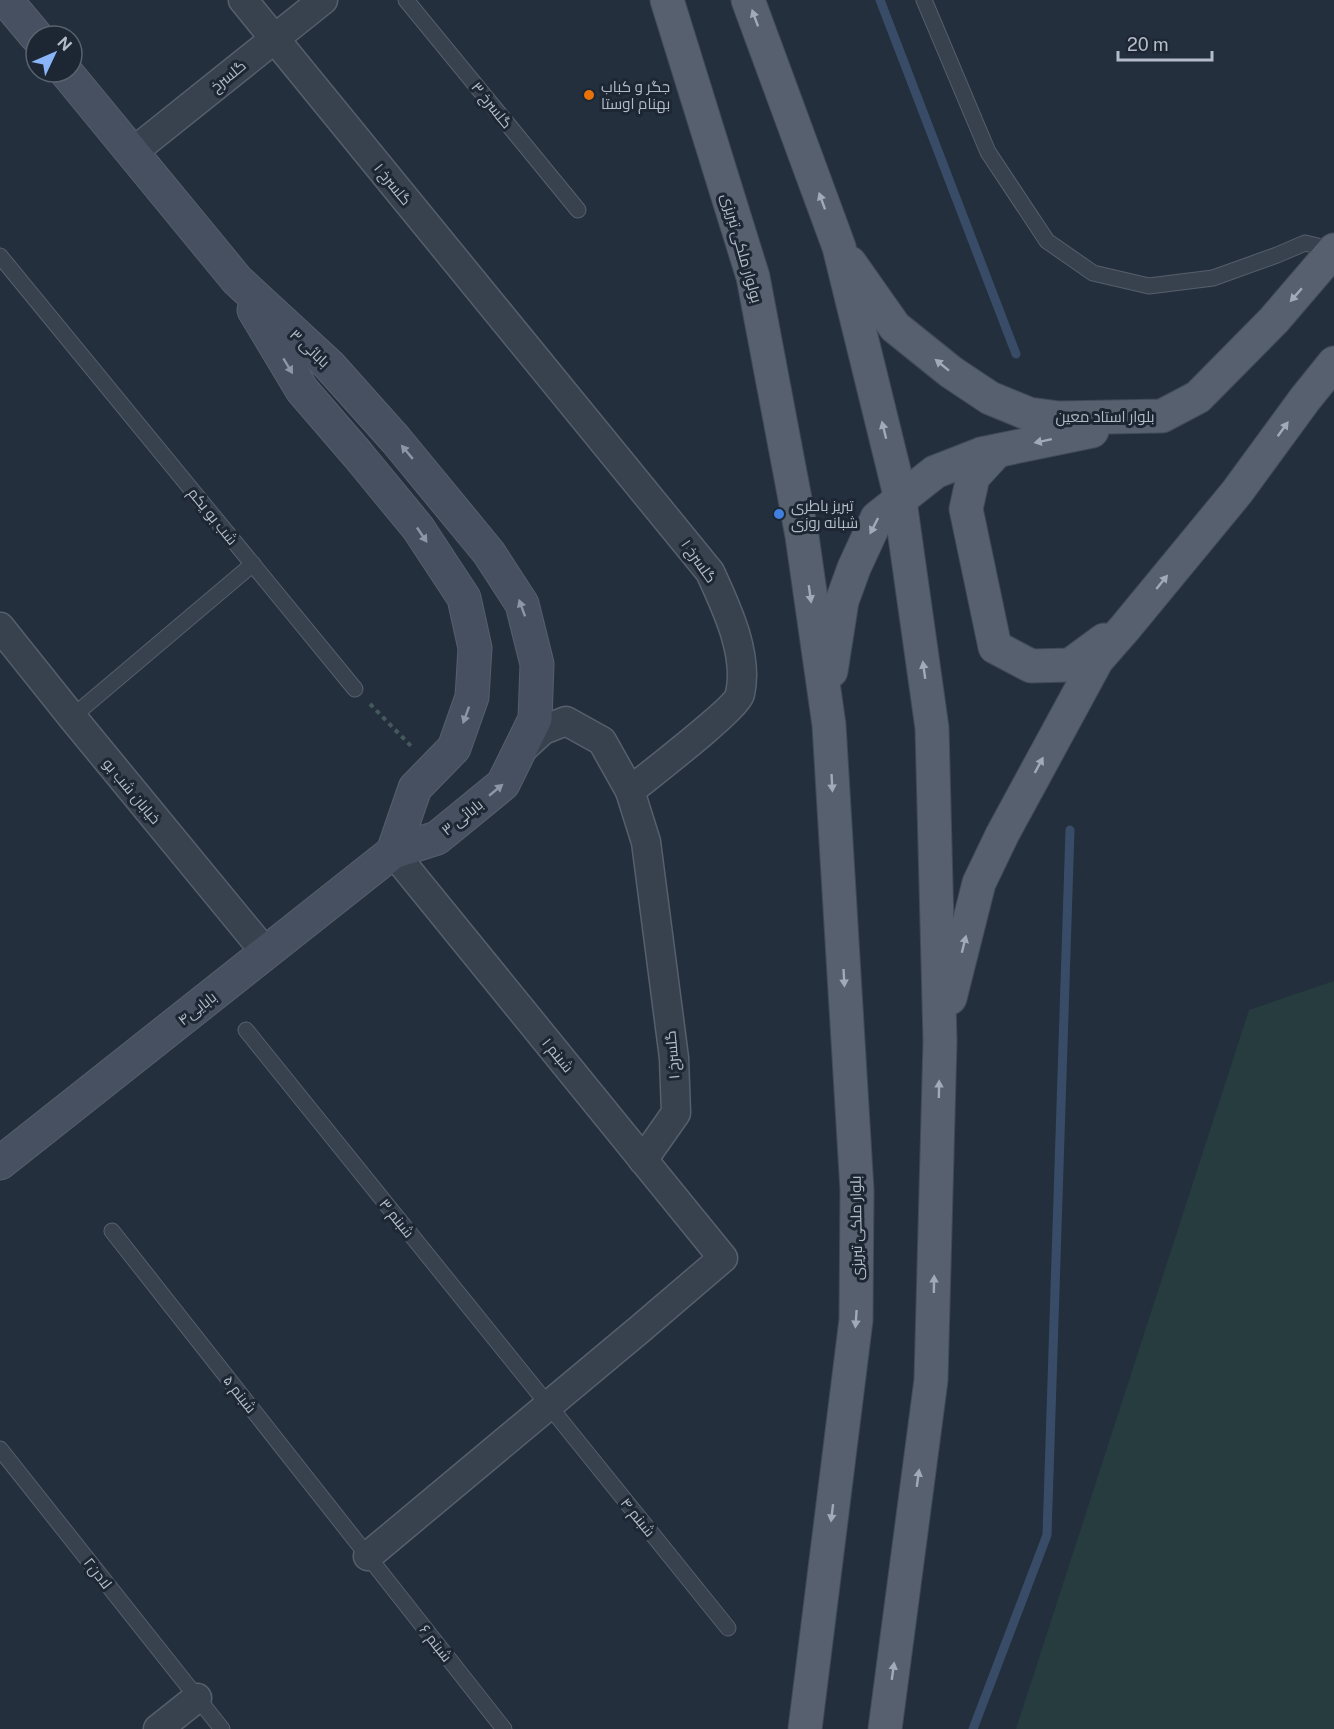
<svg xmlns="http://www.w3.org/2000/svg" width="1334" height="1729" viewBox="0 0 1334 1729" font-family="'Public Sans',Cairo,sans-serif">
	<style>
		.green { fill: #263c3f }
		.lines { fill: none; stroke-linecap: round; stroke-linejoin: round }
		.stream { stroke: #394c67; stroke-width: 9 }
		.lane-casing { stroke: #565f6c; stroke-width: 17 }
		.street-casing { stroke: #565f6c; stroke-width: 31 }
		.secondary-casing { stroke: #565f6c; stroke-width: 35 }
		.primary-casing { stroke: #414a57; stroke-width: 35 }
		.path { stroke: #44595c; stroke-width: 4; stroke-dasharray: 4.5 4.5; stroke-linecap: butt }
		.lane { stroke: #38414e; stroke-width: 15 }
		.street { stroke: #38414e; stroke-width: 28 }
		.secondary { stroke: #465061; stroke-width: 33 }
		.primary { stroke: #56606e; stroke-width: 33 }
		.oneway { fill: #a1aab7 }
		.oneway2 { fill: #8e96a5 }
		.food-dot { fill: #e8710a; stroke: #1d2633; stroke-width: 2 }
		.shop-dot { fill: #3f7fe0; stroke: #1d2633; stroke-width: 2 }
		.labels { text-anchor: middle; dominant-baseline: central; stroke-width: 6; stroke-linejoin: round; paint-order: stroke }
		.street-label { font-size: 15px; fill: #b4bcc9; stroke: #1d2633 }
		.poi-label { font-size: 15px; fill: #b4bcc9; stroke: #1d2633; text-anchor: start }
	</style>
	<rect width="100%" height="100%" fill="#242f3e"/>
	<path class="green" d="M1334,981V1729H1016L1249,1010Z"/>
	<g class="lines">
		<g class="stream">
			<path d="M880,0L1016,354"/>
			<path d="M973,1729L1047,1535L1070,830"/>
		</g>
		<defs>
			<g id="lane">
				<path d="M406,0L578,210"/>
				<path d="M924,0L988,152L1047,241L1093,273L1149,286L1213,278L1277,255L1305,243L1334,250"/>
				<path d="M0,256L355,689"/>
				<path d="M72,717L253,564"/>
				<path d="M246,1030L728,1628"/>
				<path d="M112,1231L504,1729"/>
				<path d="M0,1449L222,1729"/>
			</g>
			<g id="street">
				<path d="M243,0L710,572C726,607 749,654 740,694C736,709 647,777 630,791L646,842L674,1058L676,1113L643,1160"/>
				<path d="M133,152L323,0"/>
				<path d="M0,627L72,717L266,953"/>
				<path d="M520,751L543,730L566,721L602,741L630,791"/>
				<path d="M368,1556L640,1329L723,1258L393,852"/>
				<path d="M158,1729L197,1698"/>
			</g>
			<g id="secondary">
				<path d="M6,0L36,36"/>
				<path d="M254,310L302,390L358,455L418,528L464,598L475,648L472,697L454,748L415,788L393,852"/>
				<path d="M0,1163L393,852L437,838L503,784L535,719L537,664L522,604L489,553L396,440L329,365L237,280L66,72"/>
			</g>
			<g id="primary">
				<path d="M667,0L753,277L802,536L829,725L857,1190L856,1320L805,1729"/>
				<path d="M748,0L839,247L898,487L932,728L940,1041L931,1380L885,1729"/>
				<path d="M850,263L895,327L951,372L990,398L1029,414L1059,418L1162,416L1198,397L1274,320L1334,250"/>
				<path d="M997,451L973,477L966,509L995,647L1031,666L1070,665L1104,640"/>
				<path d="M831,671L842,601L854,568L877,518L935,472L981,454L1092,431"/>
				<path d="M950,998L979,883L1002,835L1097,660L1125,628L1237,492L1305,399L1334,363"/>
			</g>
		</defs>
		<use href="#lane" class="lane-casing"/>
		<use href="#street" class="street-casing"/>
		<use href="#secondary" class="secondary-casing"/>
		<use href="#primary" class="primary-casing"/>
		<path class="path" d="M370,704L411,746"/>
		<use href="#lane" class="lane"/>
		<use href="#street" class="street"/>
		<use href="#secondary" class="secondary"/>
		<use href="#primary" class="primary"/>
	</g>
	<defs><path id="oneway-solid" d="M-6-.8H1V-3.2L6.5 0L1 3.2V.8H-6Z" transform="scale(1.5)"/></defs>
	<g class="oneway">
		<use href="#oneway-solid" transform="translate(755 18) rotate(-110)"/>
		<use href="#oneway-solid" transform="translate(822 201) rotate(-110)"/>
		<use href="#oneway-solid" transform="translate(1296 295) rotate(131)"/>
		<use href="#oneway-solid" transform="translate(942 365) rotate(-141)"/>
		<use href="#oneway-solid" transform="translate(1283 429) rotate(-54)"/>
		<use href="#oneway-solid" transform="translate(884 430) rotate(-104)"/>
		<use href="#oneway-solid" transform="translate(1043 441) rotate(168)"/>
		<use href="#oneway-solid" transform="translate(874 526) rotate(117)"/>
		<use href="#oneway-solid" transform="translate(1162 582) rotate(-51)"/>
		<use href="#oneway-solid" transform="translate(810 594) rotate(82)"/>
		<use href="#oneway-solid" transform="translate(924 670) rotate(-98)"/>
		<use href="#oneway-solid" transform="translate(1039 765) rotate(-62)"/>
		<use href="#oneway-solid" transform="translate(832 783) rotate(87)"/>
		<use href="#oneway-solid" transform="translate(964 944) rotate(-76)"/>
		<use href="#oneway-solid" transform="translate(844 978) rotate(87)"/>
		<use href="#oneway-solid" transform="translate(939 1089) rotate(-89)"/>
		<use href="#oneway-solid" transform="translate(934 1284) rotate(-89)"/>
		<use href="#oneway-solid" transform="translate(856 1319) rotate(94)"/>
		<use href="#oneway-solid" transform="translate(918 1478) rotate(-82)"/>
		<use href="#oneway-solid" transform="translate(832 1513) rotate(97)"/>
		<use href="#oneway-solid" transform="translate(893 1671) rotate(-82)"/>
	</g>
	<g class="oneway2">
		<use href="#oneway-solid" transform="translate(288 366) rotate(59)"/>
		<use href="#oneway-solid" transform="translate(407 452) rotate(-130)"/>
		<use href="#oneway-solid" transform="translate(422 535) rotate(56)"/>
		<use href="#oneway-solid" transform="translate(522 608) rotate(-110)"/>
		<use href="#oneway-solid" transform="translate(466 715) rotate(110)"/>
		<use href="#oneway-solid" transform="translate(496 790) rotate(-40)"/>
	</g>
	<circle class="food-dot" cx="589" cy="95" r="6"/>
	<circle class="shop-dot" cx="779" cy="514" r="6"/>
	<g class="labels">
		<g class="street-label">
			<text transform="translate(228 76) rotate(-39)">گلسرخ</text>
			<text transform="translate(492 105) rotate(51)">گلسرخ ۳</text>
			<text transform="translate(393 184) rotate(51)">گلسرخ ۱</text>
			<text transform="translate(742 248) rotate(74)">بولوار ملکی تبریزی</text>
			<text transform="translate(310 348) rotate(43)">بابائی ۳</text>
			<text x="1105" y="416">بلوار استاد معین</text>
			<text transform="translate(213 516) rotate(51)">شب بو یکم</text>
			<text transform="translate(699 561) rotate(55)">گلسرخ ۱</text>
			<text transform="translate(132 791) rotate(50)">خیابان شب بو</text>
			<text transform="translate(462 817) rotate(-39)">بابائی ۳</text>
			<text transform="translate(197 1008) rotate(-38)">بابایی۴</text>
			<text transform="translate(558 1055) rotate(51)">شبنم ۱</text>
			<text transform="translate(672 1055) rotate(-95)">گلسرخ ۱</text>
			<text transform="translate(397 1218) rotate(51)">شبنم ۳</text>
			<text transform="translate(856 1228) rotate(-91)">بلوار ملکى تبریزى</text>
			<text transform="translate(240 1394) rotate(52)">شبنم ۵</text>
			<text transform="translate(638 1517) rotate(51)">شبنم ۴</text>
			<text transform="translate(98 1573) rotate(52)">لادن۲</text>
			<text transform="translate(436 1643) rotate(52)">شبنم ۶</text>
		</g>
		<g class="poi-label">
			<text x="601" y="86">جگر و کباب<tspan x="601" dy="17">بهنام اوستا</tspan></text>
			<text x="791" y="505">تبریز باطری<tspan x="791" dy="17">شبانه روزی</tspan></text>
		</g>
	</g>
	<g transform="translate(54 54) rotate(46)"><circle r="28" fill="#1d2633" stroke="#59626f" stroke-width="1.5"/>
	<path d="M0-4.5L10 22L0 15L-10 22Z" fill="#8ab4f8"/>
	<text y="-9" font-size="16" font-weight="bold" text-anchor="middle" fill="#b4bcc9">N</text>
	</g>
	<path d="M1118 51v9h94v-9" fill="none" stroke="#b4bcc9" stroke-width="3"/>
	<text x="1127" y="51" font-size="18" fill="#b4bcc9" stroke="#1d2633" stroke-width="4.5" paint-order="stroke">20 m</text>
</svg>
